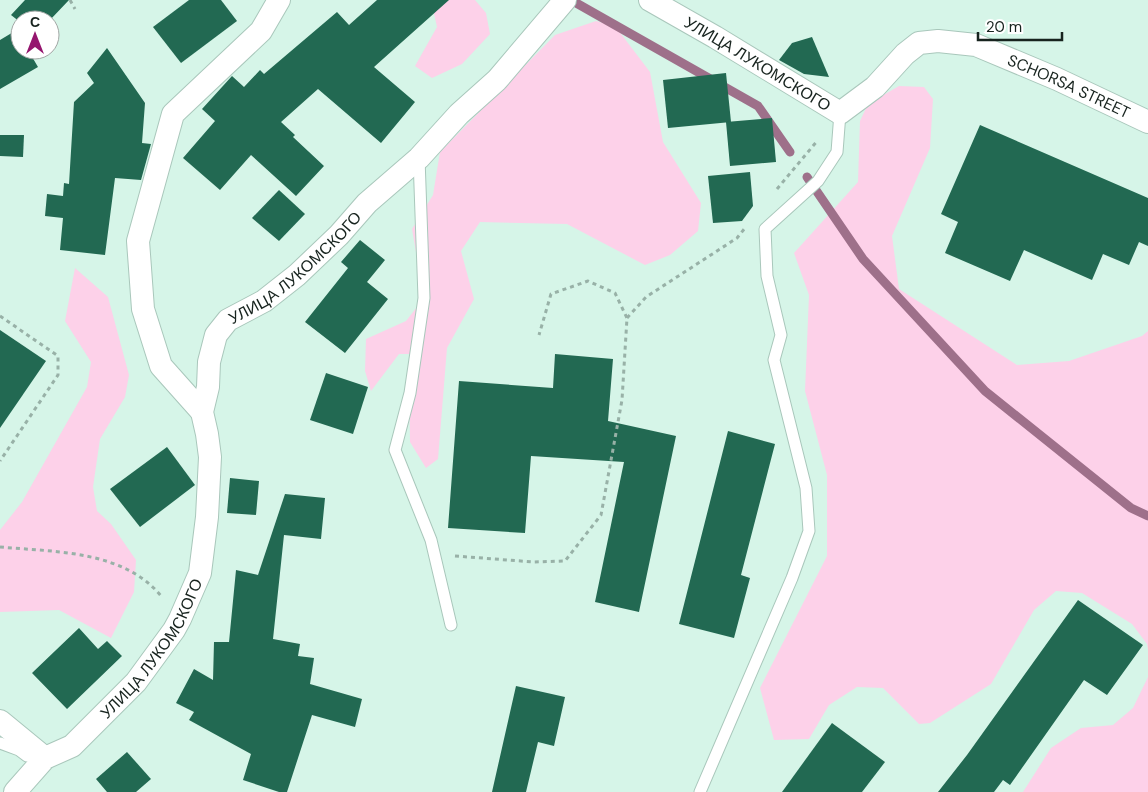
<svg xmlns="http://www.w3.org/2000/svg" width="1148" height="792" viewBox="0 0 1148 792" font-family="'DM Sans',sans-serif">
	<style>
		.green { fill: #fdd1e9 }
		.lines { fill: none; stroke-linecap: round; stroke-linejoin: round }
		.stream { stroke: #9e708a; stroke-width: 9 }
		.building { fill: #226952 }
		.service-casing { stroke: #a9c7bb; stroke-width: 13 }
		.minor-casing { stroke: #a9c7bb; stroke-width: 24 }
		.path { stroke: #98b1a7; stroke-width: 3; stroke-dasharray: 4 4; stroke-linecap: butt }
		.service { stroke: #fff; stroke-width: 11 }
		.minor { stroke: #fff; stroke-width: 22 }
		.labels { text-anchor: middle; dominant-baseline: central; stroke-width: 5; stroke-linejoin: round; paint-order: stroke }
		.street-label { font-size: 16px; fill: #17231e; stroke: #fff }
	</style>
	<rect width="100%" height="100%" fill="#d6f5e8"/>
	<g class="green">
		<path d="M431,0H475L486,13L490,34L462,64L432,78L415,66L437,27Z"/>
		<path d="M596,21L615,26L650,72L663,142L701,203L698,231L670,255L645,265L567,224L480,222L461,251L474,299L447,348L438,459L426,468L410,442L409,354H399L371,391L365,371L366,339L406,321L424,298L412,229L433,195L440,152L555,35Z"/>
		<path d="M899,86L924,87L933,99L930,148L892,236L899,289L1017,365L1069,361L1142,336L1148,331V650L1147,644L1132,624L1082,593L1056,591L1034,610L991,684L930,723L919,724L883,688L857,687L829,705L809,739L774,740L760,688L827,556V475L805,391L809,295L794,253L858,182L860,121L868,104Z"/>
		<path d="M75,268L108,297L129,375L125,397L100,439L93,487L97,511L111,524L136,560L134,592L111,638L59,610L0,612V530L22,502L87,387L91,362L65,321Z"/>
		<path d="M1148,677V792H1023L1051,748L1081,728L1113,725L1133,708Z"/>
	</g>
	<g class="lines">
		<g class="stream">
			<path d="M571,0L758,106L790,152"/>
			<path d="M807,177L863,259L985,391L1131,508L1148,516"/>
		</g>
	</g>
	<g class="building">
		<path d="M25,0H69L50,20H20V22L11,15Z"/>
		<path d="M189,0H221L237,21L181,63L153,27Z"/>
		<path d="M377,0H449L374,67L415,102L381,143L318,89L281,122L295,135L293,137L324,166L296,196L251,155L220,190L183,158L215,121L202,109L232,76L244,87L260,70L264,74L337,12L349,25Z"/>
		<path d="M20,28V50H28L38,67L0,89V40Z"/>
		<path d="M812,37L829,77L804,74L779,60L792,43Z"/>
		<path d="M107,48L145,103L142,143L151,144L141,180L115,178L105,255L60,250L63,218L45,216L47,194L63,196L64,183L69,184L74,102L94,83L87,73Z"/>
		<path d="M726,73L731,122L668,128L663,80Z"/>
		<path d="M772,118L776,162L730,166L726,122Z"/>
		<path d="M980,125L1148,198V246L1139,242L1129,265L1103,254L1092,280L1024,250L1010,281L945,253L958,222L941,214Z"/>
		<path d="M0,135H24L23,157L0,156Z"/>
		<path d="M750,172L753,206L742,221L713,223L708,176Z"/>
		<path d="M279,190L305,214L279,241L252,218Z"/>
		<path d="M360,240L385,260L367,282L388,299L345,353L305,322L348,268L341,262Z"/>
		<path d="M0,330L46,361L0,428Z"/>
		<path d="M555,354L613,359L608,421L676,436L639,612L595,602L624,462L531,456L525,533L448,528L459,381L553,388Z"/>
		<path d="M326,373L368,387L353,434L310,420Z"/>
		<path d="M728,431L775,444L741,575L750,578L734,638L679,624Z"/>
		<path d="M167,447L195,485L140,527L110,489Z"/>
		<path d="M230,478L259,481L256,515L227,513Z"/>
		<path d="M285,494L325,498L321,539L284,535L273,639L300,644L298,656L314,658L310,684L362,699L355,727L312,715L287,792H279L243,780L251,754L189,720L194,712L176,703L194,669L213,680L214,642H229L236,570L258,575Z"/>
		<path d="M1078,600L1143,645L1107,695L1084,680L1010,785L1003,780L994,792H938L967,755Z"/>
		<path d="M79,628L98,649L107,641L122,656L67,709L32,673Z"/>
		<path d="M516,686L565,697L554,746L538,742L526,792H492Z"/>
		<path d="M832,723L885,762L862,792H782Z"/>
		<path d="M127,752L151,779L136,792H107L96,779Z"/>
	</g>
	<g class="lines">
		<defs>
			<g id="service">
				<path d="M419,158L424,298L410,393L395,450L431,540L451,625"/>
				<path d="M0,743L19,750L27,756"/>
				<path d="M700,792L792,578L809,531L806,488L774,360L781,335L767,276L765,229L818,181L837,152L840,113"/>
			</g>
			<g id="minor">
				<path id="s1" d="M650,0L715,37L840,113L875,87L905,54L919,43L938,41L976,45L1057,79L1148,122"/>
				<path d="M202,412L161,366L143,309L138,241L173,114L261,31L279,0"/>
				<path d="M0,721L45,758"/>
				<path id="s2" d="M15,792L45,758L72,746L136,682L174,630L180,619L200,573L207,517L210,457L207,434L202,412L208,387L209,362L216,335L228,320L264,301L297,275L339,235L367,203L419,158L459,114L497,80L565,0"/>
			</g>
		</defs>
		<use href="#service" class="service-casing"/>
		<use href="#minor" class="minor-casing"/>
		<g class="path">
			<path d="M70,0L75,9"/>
			<path d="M777,189L818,140"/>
			<path d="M0,316L58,356V375L0,461"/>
			<path d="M627,318L646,297L737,238L745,228"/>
			<path d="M0,547C55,552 124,550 162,597"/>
			<path d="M455,556L534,562L565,561L601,515L622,400L627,318L615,293L588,281L551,294L539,335"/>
		</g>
		<use href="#service" class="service"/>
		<use href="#minor" class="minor"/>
	</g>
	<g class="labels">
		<g class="street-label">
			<text stroke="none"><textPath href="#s1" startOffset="125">УЛИЦА ЛУКОМСКОГО</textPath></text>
			<text stroke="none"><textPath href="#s1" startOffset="486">SCHORSA STREET</textPath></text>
			<text stroke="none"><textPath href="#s2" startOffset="638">УЛИЦА ЛУКОМСКОГО</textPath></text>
			<text stroke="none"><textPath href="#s2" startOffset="202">УЛИЦА ЛУКОМСКОГО</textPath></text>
		</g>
	</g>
	<g transform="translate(35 35)"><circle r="24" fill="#ffffff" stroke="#a2a7a5"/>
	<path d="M0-4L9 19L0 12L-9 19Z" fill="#95156e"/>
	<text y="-8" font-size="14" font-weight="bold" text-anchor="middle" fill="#17231e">С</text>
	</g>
	<path d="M978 32v8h84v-8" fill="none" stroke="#17231e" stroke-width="2.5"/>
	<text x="986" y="32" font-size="15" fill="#17231e" stroke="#ffffff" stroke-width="4" paint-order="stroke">20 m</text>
</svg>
